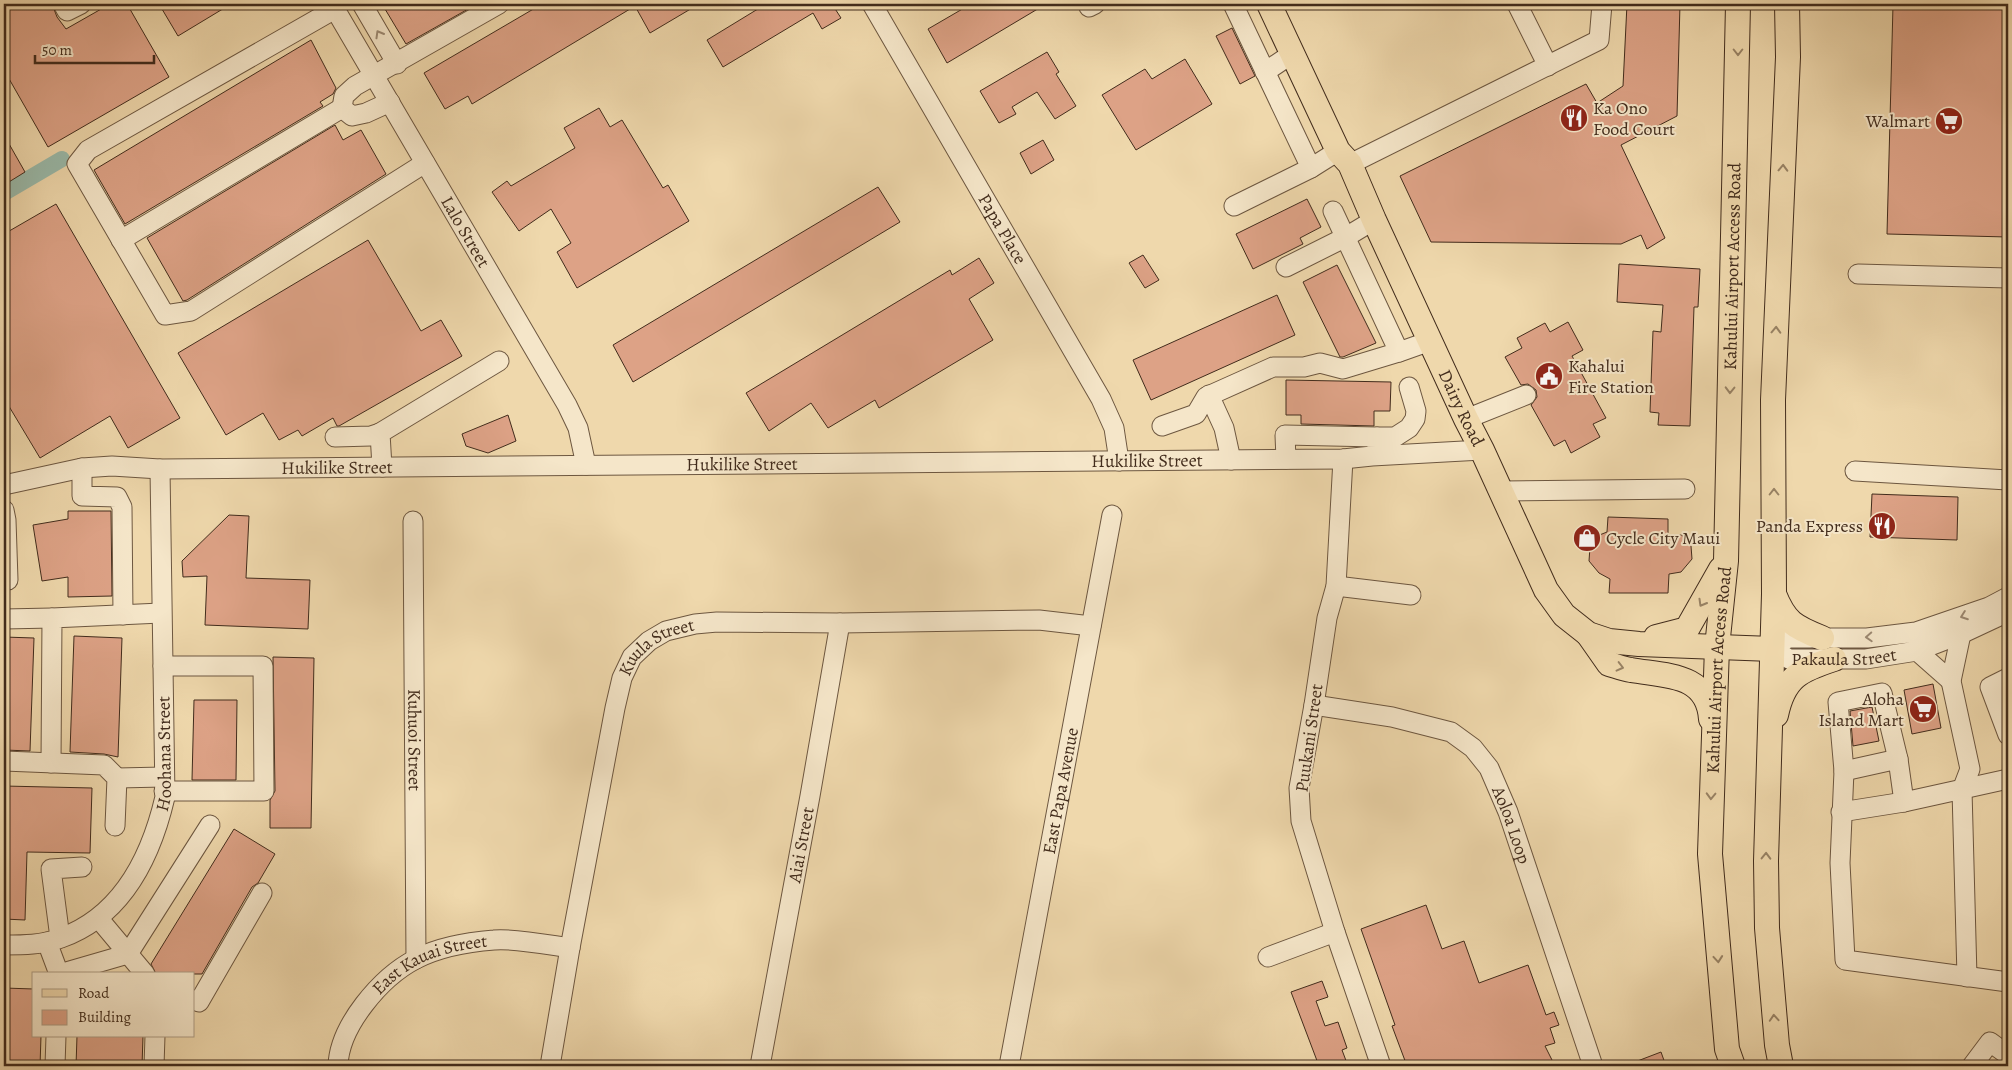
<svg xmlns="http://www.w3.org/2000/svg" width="2012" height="1070" viewBox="0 0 2012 1070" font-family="Alegreya,serif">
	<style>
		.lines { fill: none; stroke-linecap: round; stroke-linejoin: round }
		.canal { stroke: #9abaaa; stroke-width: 16 }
		.building { fill: #dda286; stroke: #422c1c }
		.minor-casing { stroke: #6d5740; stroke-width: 21 }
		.major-casing { stroke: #422c1c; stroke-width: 26 }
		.minor { stroke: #f5e6c9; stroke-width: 19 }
		.major { stroke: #efd8ac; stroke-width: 24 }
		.oneway { stroke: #9c8972 }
		.oneway2 { stroke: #988264 }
		.labels { text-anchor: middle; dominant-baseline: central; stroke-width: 4; stroke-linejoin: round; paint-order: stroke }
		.poi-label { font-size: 18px; fill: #422c1c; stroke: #f5e6c9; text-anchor: start }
		.street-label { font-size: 18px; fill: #422c1c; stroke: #f5e6c9 }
	</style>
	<rect width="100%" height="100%" fill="#efd8ac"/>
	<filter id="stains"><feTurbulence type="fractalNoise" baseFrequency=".004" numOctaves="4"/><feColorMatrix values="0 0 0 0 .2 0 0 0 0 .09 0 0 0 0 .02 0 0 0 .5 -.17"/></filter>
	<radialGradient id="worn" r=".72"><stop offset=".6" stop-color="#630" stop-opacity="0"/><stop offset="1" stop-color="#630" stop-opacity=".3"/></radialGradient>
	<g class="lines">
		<path class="canal" d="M4,193L62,159"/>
	</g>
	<g class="building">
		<path d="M4,4H52L57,17L66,29L110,4H127L169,77L48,147L4,70Z"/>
		<path d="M159,4H231L178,36Z"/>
		<path d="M382,4H477L406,44Z"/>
		<path d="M542,4H699L650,33L635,6L472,104L468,96L445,109L424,73Z"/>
		<path d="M766,4H832L841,18L822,29L813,13L723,67L707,40Z"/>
		<path d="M971,4H1046L947,63L928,29Z"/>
		<path d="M1627,4H1680L1677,116L1621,145L1665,238L1647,249L1641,235L1621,244L1431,242L1400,176L1586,84L1597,103L1623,86Z"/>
		<path d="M1893,5L2008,8V237L1887,234Z"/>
		<path d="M1232,28L1255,76L1240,84L1216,36Z"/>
		<path d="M311,40L336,88L333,94L320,102L323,106L125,224L94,170Z"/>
		<path d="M1047,52L1059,72L1056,74L1076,106L1055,119L1037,92L1012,107L1016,114L999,123L980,91Z"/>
		<path d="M1185,59L1212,104L1136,150L1102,95L1145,69L1152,79Z"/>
		<path d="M599,108L610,127L622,120L663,188L668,185L689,221L577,288L557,252L571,243L551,209L519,231L492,192L507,181L511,186L575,148L564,128Z"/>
		<path d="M335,125L343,140L361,130L386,174L187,300L183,301L147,238Z"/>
		<path d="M4,135L25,172L4,185Z"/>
		<path d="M1043,140L1054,160L1031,174L1020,153Z"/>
		<path d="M878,187L900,222L633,382L613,345Z"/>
		<path d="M1307,199L1321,227L1300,238L1303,244L1253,269L1236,234Z"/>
		<path d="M56,204L180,418L128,448L110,416L40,458L4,398V234Z"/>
		<path d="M368,240L421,331L441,320L462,356L339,426H337L333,418L302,436L298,430L279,440L263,413L226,435L178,353Z"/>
		<path d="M1143,255L1159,280L1145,288L1129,263Z"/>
		<path d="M979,258L994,283L969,299L993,340L879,408L875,400L828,428L811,403L769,431L746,393L950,270L952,275Z"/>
		<path d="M1619,264L1700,269L1698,307H1694L1690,426L1658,425L1659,413L1650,412L1653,331L1661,332L1663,305L1617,302Z"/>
		<path d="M1337,265L1376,343L1343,357H1340L1303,282Z"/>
		<path d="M1277,295L1295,335L1151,400L1133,360Z"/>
		<path d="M1568,322L1583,350L1572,356L1606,418L1593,424L1600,437L1571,453L1565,440L1554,446L1531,405L1537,397L1536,390L1528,384L1521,385L1505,357L1522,348L1517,338L1545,323L1550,332Z"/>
		<path d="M1286,380L1391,382L1390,411H1374V426L1301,424V415H1286Z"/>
		<path d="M508,415L516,441L488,453L466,446L462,434Z"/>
		<path d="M1872,494L1958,497L1957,540L1870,537Z"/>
		<path d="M68,511H111L112,596L68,597V577L42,581L33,525L68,519Z"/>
		<path d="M229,515L249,516L246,578L310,580L308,629L205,625L207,576L183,577L182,561Z"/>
		<path d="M1608,517L1668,519V535H1682L1691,546L1692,559L1681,572L1669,574L1668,593H1609L1610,579L1599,573L1589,561L1590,547L1597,536L1607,532Z"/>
		<path d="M74,636L122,638L118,757L104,754L70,752Z"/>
		<path d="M4,637L34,638L30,751L4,750Z"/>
		<path d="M273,657L314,658L311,828H270V800L275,791Z"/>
		<path d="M1933,684L1941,728L1912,734L1904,690Z"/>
		<path d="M194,700H237L236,780H192Z"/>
		<path d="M1872,707L1879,741L1853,746L1850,711Z"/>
		<path d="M4,786L92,788L90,853L27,852L25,920L4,919Z"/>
		<path d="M234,829L275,854L258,883L252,887L202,974H156L151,964Z"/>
		<path d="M1426,905L1442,949L1464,941L1479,983L1528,965L1546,1015L1554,1012L1559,1025L1550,1028L1555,1043L1545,1046L1555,1066H1407L1392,1026L1395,1025L1361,929Z"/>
		<path d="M1322,981L1328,997L1316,1001L1325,1026L1338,1022L1347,1048L1342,1050L1348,1066H1319L1291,992Z"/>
		<path d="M4,988L34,989V1036H41L40,1066H4Z"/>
		<path d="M77,1036H143L142,1066H76Z"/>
		<path d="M1661,1052L1666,1066H1627V1065Z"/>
	</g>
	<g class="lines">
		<defs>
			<g id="minor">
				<path d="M63,4L67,11L81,4"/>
				<path id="s1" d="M332,4L567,405L578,428L586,465"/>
				<path d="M362,4L397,64"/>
				<path id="s2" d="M872,4L1101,399L1114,428L1119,461"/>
				<path d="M1233,4L1311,168L1338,151"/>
				<path d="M1517,4L1548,66"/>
				<path d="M1089,7L1095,4"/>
				<path d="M335,9L88,150L77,164L165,315L191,311L425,163"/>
				<path d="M1265,72L1293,53"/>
				<path d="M390,102L366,113L352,116L342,108L344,96L355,86L499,4"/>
				<path d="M1350,164L1599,40L1602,4"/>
				<path d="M1234,206L1311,168"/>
				<path d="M121,240L342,108"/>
				<path d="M1286,267L1346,237L1374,220"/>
				<path d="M1858,274L2008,278"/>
				<path d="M1399,352L1430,341"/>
				<path d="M1209,395L1224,428L1231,460"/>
				<path d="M1466,419L1526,395"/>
				<path d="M1162,426L1196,414L1206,397L1273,367H1304L1320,363L1343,369L1399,352L1333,211"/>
				<path d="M335,437L371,436L380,433"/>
				<path d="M1377,437H1395L1409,428L1415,419L1416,411L1409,387"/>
				<path d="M1286,459L1285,435L1377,437V455"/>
				<path d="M1343,459L1336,586L1327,618L1314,705L1299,788L1301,821L1335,932L1381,1066"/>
				<path d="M382,467L380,433L499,361"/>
				<path d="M82,468V496L117,497L122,507L123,615"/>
				<path d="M1855,471L2008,480"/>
				<path id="s3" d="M4,485L82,468L112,466L160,469L1343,459L1372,456L1482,450"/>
				<path d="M1501,491L1685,489"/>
				<path d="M4,510L6,520L8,580"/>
				<path id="s4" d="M413,521L416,959"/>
				<path d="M1336,586L1411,595"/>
				<path id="s5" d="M2008,597L1989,607L1916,632L1867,638H1788L1772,649L1789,659H1866L1917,651L1961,634L2008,612"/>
				<path d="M4,619L52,618"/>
				<path d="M1961,634L1951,681L1970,769L1962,790L1967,977"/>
				<path d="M1917,651L1951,681"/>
				<path d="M163,666H263L264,791H164"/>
				<path d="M2008,678L1990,687L2008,735"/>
				<path id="s6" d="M1314,705L1392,717L1451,732L1473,748L1489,768L1508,812L1593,1066"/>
				<path d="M4,761L104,765L117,778L115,826"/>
				<path d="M51,763L52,618L161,613"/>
				<path d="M1844,771L1898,759"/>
				<path d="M117,778L164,777"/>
				<path d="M1904,802L1898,759L1882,693L1838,702L1844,771L1840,863L1845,960L2008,982"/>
				<path d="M1841,812L1904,802L2008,779"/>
				<path d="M99,919L145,974"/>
				<path d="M60,938L51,869L82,867"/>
				<path d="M47,942L59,974"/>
				<path id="s7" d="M4,945C23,945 42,945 61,938C122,916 151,857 165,797L160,469"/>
				<path d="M1268,957L1335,932"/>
				<path d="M59,974L128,954L210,825"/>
				<path d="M194,1000L199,1002L262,893"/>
				<path d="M55,1066L56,1036"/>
				<path d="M154,1066L155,1036"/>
				<path id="s8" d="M338,1066C339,1026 381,977 416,959C439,947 468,942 494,940C514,938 549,945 570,948"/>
				<path id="s9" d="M550,1066L570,948L615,708L622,678L632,657L649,641L666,631L695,624L717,622L840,623L1039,620L1091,626"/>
				<path id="s10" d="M760,1066L810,796L840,623"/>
				<path id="s11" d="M1009,1066L1112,515"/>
				<path d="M1972,1066L1990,1042L2008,1055"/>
			</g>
			<g id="major">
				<path id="s12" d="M1269,4L1338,151L1350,164L1374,220L1466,419L1482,450L1546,590L1564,615L1588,634L1609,641L1639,644L1772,649"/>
				<path d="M1774,594C1785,622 1794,627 1822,638"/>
				<path d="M1588,634L1609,664C1616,666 1624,669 1631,670C1665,676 1708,673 1711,719"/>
				<path d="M1656,637L1687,629L1721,569"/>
				<path d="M1776,715C1784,677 1800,670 1834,659"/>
				<path id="s13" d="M1733,1066L1727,1049L1710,854L1717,647L1726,561L1738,4"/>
				<path d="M1781,1066L1777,1045L1767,928L1766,861L1774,594L1773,400L1788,57L1787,4"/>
			</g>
		</defs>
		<use href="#minor" class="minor-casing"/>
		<use href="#major" class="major-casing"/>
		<use href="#minor" class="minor"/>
		<use href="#major" class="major"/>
	</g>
	<defs><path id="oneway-chevron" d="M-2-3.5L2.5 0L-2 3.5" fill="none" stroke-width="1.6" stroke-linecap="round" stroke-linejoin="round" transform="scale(1.25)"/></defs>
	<g class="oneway">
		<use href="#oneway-chevron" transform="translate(379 34) rotate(-120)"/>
		<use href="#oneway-chevron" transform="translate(1964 616) rotate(160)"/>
		<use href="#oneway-chevron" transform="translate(1869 637) rotate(177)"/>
	</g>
	<g class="oneway2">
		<use href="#oneway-chevron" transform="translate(1738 52) rotate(90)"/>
		<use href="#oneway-chevron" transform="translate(1783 168) rotate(-88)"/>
		<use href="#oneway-chevron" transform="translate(1776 330) rotate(-88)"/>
		<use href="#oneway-chevron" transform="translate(1730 390) rotate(91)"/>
		<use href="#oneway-chevron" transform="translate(1774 492) rotate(-90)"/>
		<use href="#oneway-chevron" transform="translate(1702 603) rotate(120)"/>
		<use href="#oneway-chevron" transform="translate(1620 667) rotate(14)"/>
		<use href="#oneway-chevron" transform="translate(1711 796) rotate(92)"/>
		<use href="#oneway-chevron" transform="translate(1766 856) rotate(-89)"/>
		<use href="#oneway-chevron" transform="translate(1718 959) rotate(85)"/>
		<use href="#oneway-chevron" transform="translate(1774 1018) rotate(-94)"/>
	</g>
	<defs>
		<symbol id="restaurant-disc" viewBox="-11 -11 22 22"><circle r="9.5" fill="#8f2418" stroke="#f5e6c9"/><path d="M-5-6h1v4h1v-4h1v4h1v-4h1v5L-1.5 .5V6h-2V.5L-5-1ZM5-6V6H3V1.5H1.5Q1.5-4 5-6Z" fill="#fff"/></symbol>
		<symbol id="supermarket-disc" viewBox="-11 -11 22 22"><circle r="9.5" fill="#8f2418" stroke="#f5e6c9"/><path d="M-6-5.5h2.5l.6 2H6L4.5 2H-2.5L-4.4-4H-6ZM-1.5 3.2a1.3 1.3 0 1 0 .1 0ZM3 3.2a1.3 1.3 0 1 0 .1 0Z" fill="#fff"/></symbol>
		<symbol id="civic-disc" viewBox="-11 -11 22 22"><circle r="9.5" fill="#8f2418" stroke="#f5e6c9"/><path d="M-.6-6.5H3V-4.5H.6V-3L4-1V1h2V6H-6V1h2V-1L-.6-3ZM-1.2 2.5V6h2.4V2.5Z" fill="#fff"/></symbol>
		<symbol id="shop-disc" viewBox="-11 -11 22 22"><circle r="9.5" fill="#8f2418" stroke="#f5e6c9"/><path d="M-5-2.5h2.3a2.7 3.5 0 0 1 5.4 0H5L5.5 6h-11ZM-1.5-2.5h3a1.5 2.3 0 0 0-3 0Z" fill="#fff"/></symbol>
	</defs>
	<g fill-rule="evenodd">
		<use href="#restaurant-disc" x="1558" y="102" width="32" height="32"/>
		<use href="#supermarket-disc" x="1933" y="105" width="32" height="32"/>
		<use href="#civic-disc" x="1533" y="360" width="32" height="32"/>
		<use href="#restaurant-disc" x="1866" y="510" width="32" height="32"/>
		<use href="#shop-disc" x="1571" y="522" width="32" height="32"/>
		<use href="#supermarket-disc" x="1907" y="693" width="32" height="32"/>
	</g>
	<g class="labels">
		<g class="poi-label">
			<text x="1593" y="108">Ka Ono<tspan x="1593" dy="21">Food Court</tspan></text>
			<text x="1930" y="121" text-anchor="end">Walmart</text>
			<text x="1568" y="366">Kahalui<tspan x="1568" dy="21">Fire Station</tspan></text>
			<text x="1863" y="526" text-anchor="end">Panda Express</text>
			<text x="1606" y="538">Cycle City Maui</text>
			<text x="1904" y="699" text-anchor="end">Aloha<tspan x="1904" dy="21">Island Mart</tspan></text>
		</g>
		<g class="street-label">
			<text stroke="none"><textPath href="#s2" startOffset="260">Papa Place</textPath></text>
			<text stroke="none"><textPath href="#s1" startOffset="264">Lalo Street</textPath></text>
			<text stroke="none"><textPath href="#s13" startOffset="802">Kahului Airport Access Road</textPath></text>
			<text stroke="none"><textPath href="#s12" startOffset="448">Dairy Road</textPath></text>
			<text stroke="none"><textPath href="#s3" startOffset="1145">Hukilike Street</textPath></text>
			<text stroke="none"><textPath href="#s3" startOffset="740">Hukilike Street</textPath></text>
			<text stroke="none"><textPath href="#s3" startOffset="335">Hukilike Street</textPath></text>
			<text stroke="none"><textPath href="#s9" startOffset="444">Kuula Street</textPath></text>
			<text stroke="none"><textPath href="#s5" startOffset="321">Pakaula Street</textPath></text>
			<text stroke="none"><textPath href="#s13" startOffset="398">Kahului Airport Access Road</textPath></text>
			<text transform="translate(1309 738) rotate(-82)">Puukani Street</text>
			<text stroke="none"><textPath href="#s4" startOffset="219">Kuhuoi Street</textPath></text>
			<text stroke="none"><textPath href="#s7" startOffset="284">Hoohana Street</textPath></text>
			<text stroke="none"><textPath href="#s11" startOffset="280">East Papa Avenue</textPath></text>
			<text stroke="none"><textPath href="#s6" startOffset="254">Aoloa Loop</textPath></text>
			<text stroke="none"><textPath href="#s10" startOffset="225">Aiai Street</textPath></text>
			<text stroke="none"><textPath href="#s8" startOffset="148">East Kauai Street</textPath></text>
		</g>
	</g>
	<rect width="2012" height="1070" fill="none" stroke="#efd8ac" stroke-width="20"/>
	<rect x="5" y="5" width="2002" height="1060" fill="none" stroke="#422c1c" stroke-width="2.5"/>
	<rect x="10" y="10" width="1992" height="1050" fill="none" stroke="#422c1c"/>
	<rect x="32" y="972" width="162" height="65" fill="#f5e6c9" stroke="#ad9c84"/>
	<rect x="42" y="989" width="25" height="8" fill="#efd8ac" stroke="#ad9c84"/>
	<text x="78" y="998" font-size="15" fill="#422c1c">Road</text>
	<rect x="42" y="1010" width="25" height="15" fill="#dda286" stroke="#ad9c84"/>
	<text x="78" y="1022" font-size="15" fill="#422c1c">Building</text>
	<path d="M35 55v8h119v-8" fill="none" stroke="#422c1c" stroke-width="2.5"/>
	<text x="42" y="55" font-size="15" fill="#422c1c" stroke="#f5e6c9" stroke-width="4" paint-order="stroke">50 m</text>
	<rect width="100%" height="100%" filter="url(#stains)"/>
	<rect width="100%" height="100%" fill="url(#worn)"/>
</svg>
